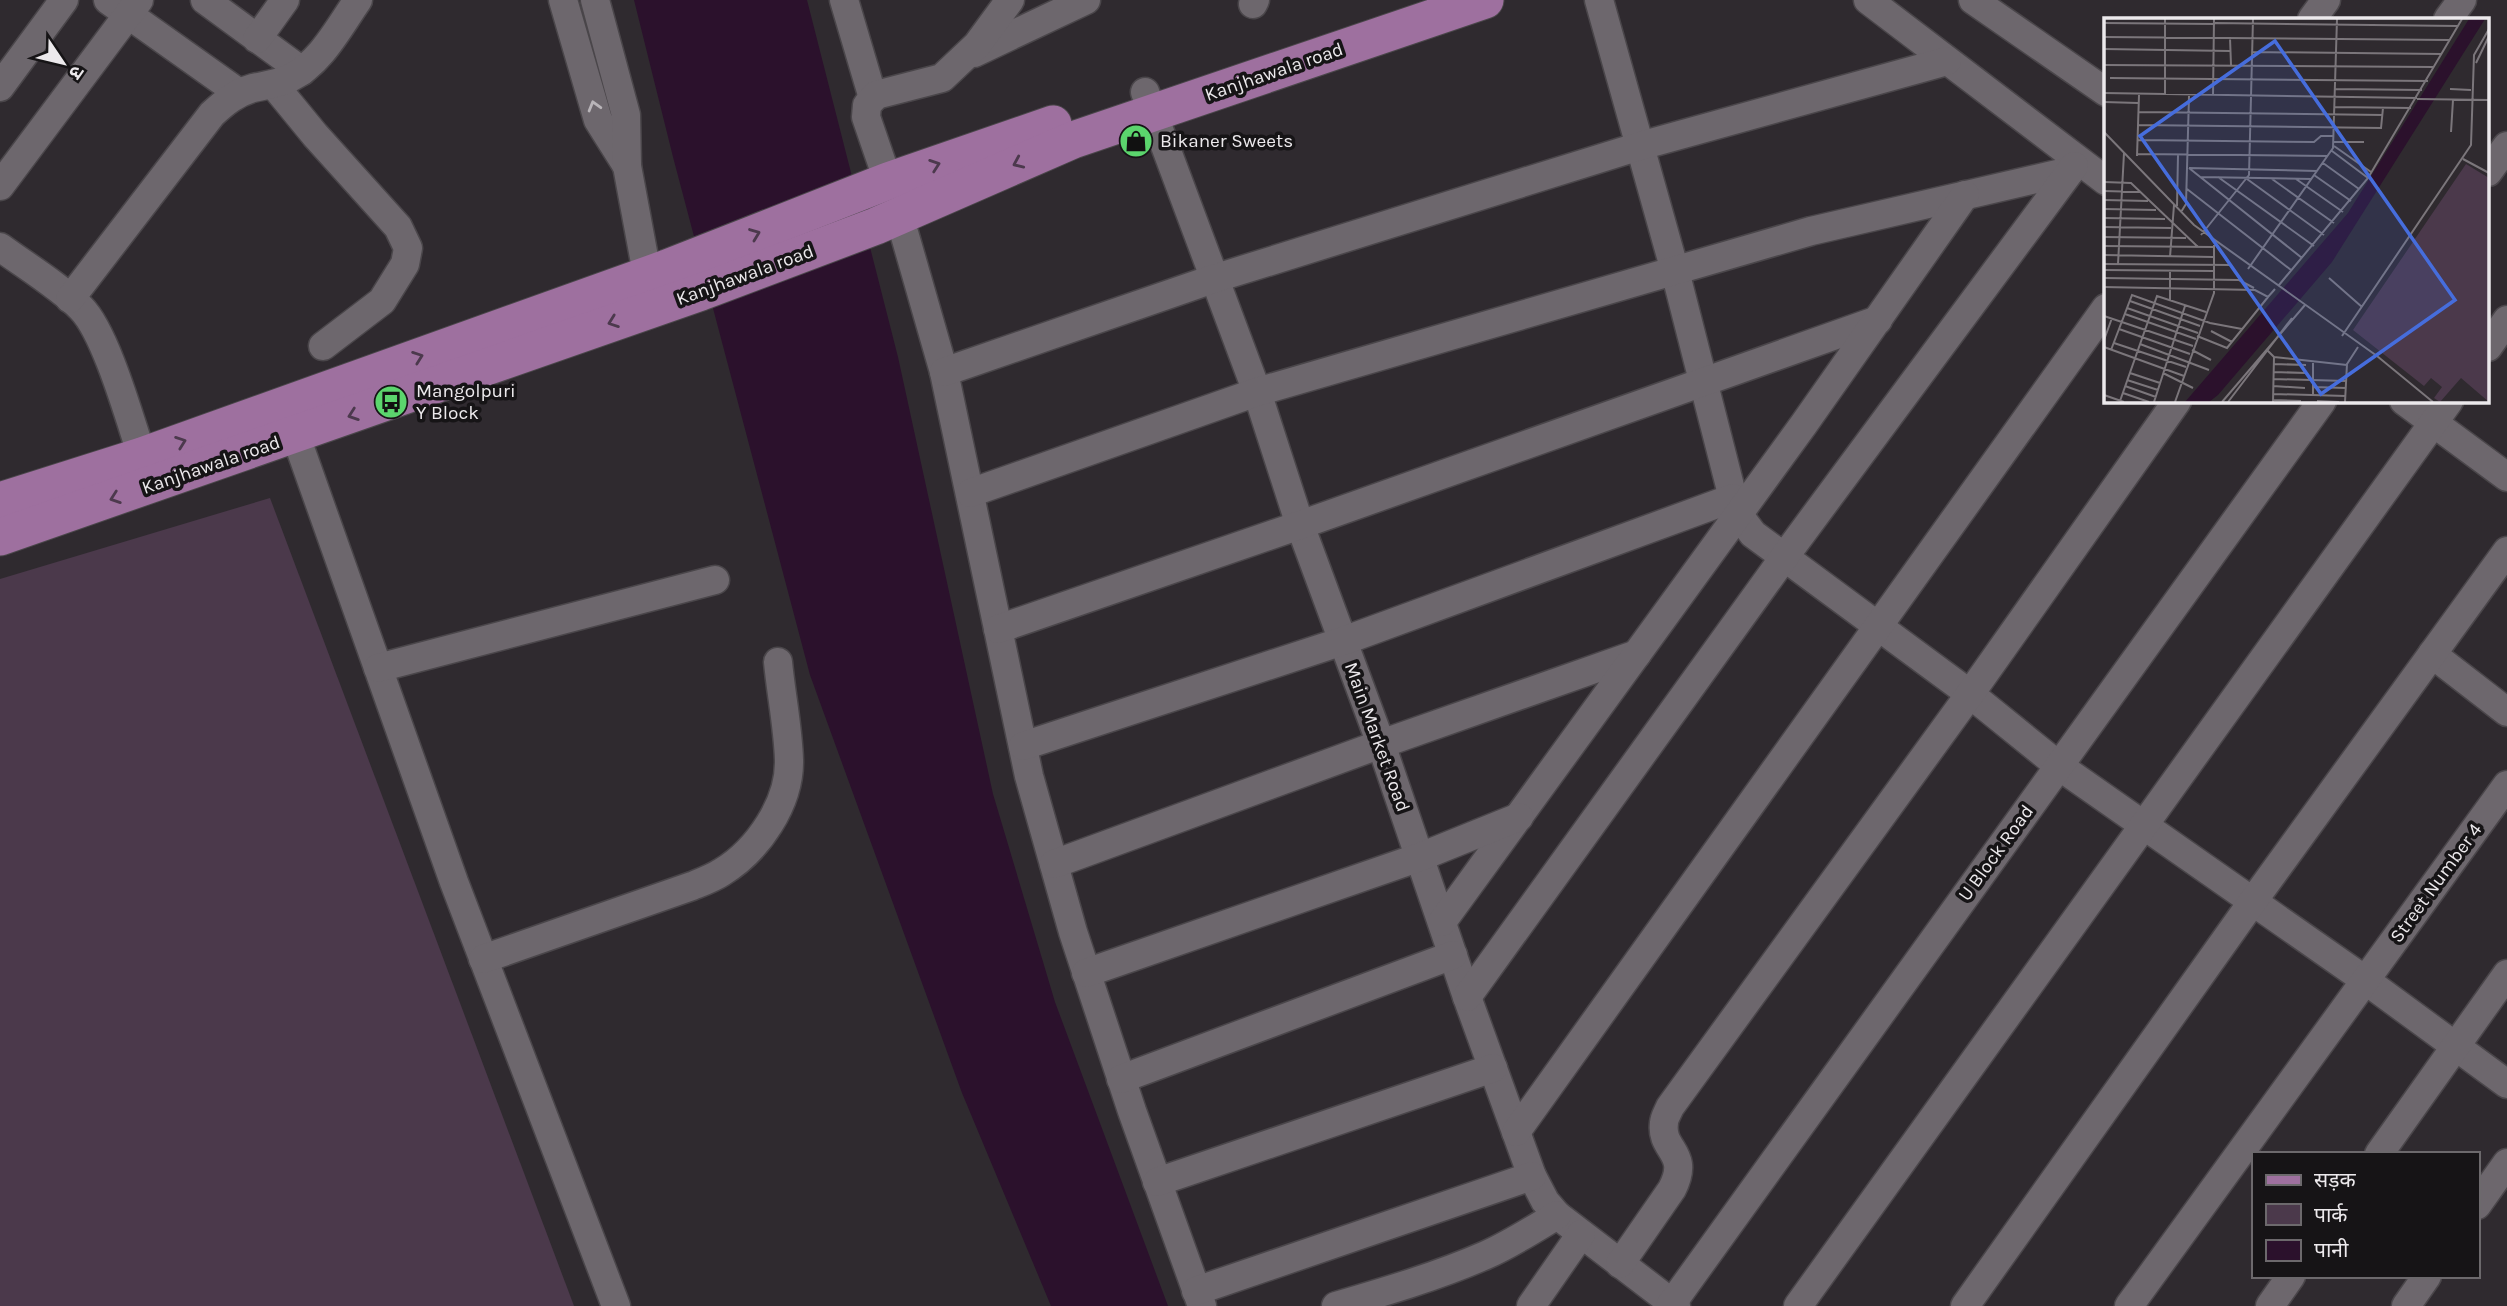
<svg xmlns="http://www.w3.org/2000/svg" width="2507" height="1306" viewBox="0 0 2507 1306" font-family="Karla,'Noto Sans Devanagari',sans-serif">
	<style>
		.green { fill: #4b394b }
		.water { fill: #2b112c }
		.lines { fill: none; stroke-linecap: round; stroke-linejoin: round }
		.minor-casing { stroke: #4a464a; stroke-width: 31 }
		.major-casing { stroke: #4a464a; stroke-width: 39 }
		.minor { stroke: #6d676d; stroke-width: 28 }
		.major { stroke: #9e709f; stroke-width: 37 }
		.oneway { stroke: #b9b5b9 }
		.oneway2 { stroke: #4c394d }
		.labels { text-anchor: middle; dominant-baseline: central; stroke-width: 7; stroke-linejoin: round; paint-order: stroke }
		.street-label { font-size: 19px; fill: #ece9ec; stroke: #161416 }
		.poi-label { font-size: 19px; fill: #ece9ec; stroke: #161416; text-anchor: start }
		.inset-road { fill: none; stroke: #7b767b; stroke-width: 2 }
		.view { fill: #466ddc; fill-opacity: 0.15; stroke: #466ddc; stroke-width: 3.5 }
		.inset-edge { fill: none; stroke: #ece9ec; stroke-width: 3.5 }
	</style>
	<rect width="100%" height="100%" fill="#2f2a2f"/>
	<path class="green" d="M270,498L574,1306H0V579Z"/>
	<path class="water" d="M634,0H807L898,357L993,794L1055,1002L1168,1306H1051L962,1093L810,675L673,157Z"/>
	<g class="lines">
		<defs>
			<g id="minor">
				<path d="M108,0L239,93"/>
				<path d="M205,0L302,71"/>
				<path d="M563,0L598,120L627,166"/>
				<path d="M595,0L626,115L627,166L651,295"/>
				<path d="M844,0L873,98"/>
				<path d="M1599,0L1675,271L1733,498L1738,514L1753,534L1970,694L2059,766L2365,980L2507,1084"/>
				<path d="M1868,0L2106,181"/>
				<path d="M1973,0L2106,92"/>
				<path d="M1253,4L1255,0"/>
				<path d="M2312,19L2326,0"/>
				<path d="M2448,19L2462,0"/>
				<path d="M257,39L285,0"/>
				<path d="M974,53L1086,0"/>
				<path d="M274,85L315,135L398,227L408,248L405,264L382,301L323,346"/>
				<path d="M0,87L64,0"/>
				<path d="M1145,92L1257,392L1300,525L1381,744L1467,997L1532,1176L1545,1201L1557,1215L1676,1306"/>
				<path d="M2488,172L2507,146"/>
				<path d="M888,181L866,117L867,105L876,95L942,78L977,45L1010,0"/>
				<path d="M0,186L139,0"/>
				<path d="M899,215L944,372L1029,776L1073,932L1132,1111L1202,1306"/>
				<path d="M0,247C26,266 59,286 81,308C106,333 130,420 142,456"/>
				<path d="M70,299L212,114C225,102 236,93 253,88C266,85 278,84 290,78C321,63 339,27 358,0"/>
				<path d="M2488,347L2507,320"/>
				<path d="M944,372L1213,279L1640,146L1947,61"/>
				<path d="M2404,401L2507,477"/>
				<path d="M289,417L454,882L616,1306"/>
				<path d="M970,493L1257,392L1811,231L2070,171"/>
				<path d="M998,629L1300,525L1878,320"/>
				<path d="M2432,654L2507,712"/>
				<path d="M378,668L715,580"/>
				<path d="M1023,746L1343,641L1733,498"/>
				<path d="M1054,864L1381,744L1637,654"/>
				<path d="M1442,922L1804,424L1965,195"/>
				<path d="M483,959L692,886C702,882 713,878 722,872C758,850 790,803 789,760C788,727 781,694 778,662"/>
				<path d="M1086,973L1420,857L1519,817"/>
				<path d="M1467,997L1785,556L2074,166"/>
				<path d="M1121,1079L1453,955"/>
				<path d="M1516,1132L2106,308"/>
				<path d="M2379,1154L2507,974"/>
				<path d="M1157,1182L1493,1068"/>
				<path d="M2477,1205L2507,1163"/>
				<path d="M1620,1264L1672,1189C1691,1152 1660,1151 1664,1123C1664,1118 1668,1112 1670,1107L1970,694L2177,401"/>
				<path d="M1196,1291L1532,1176"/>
				<path d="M1336,1306C1387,1291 1438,1276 1486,1255C1511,1244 1534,1229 1557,1215"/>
				<path d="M1531,1306L1581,1234"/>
				<path d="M1670,1306L2322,401"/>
				<path d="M1798,1306L2449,401"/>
				<path d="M1965,1306L2253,901L2507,551"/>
				<path d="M2129,1306L2507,785"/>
				<path d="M2270,1306L2291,1276"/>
				<path d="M2406,1306L2427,1276"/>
			</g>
			<g id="major">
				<path d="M0,501L142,456L667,268L888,181L1053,124"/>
				<path d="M0,537L701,292L876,226L1073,140L1485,0"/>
			</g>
		</defs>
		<use href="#minor" class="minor-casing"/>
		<use href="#major" class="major-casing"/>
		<use href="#minor" class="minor"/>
		<use href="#major" class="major"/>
	</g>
	<defs><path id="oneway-chevron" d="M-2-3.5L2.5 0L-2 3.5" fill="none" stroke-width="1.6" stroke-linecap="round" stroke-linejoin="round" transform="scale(1.75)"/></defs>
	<use class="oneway" href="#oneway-chevron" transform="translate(594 106) rotate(-106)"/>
	<g class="oneway2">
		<use href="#oneway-chevron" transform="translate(1018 163) rotate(156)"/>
		<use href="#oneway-chevron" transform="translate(935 165) rotate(-19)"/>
		<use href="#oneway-chevron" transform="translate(755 234) rotate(-21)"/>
		<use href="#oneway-chevron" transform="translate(613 322) rotate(160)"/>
		<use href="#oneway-chevron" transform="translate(418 357) rotate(-20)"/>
		<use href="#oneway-chevron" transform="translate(353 415) rotate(161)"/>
		<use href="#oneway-chevron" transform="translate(181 442) rotate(-20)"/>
		<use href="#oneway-chevron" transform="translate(115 498) rotate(161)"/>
	</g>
	<defs>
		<symbol id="shop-disc" viewBox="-11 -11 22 22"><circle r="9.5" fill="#5bd56d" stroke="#161416"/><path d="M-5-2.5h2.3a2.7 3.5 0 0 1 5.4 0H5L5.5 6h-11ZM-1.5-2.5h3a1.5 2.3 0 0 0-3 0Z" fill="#111"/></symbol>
		<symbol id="bus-disc" viewBox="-11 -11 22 22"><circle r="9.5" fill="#5bd56d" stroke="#161416"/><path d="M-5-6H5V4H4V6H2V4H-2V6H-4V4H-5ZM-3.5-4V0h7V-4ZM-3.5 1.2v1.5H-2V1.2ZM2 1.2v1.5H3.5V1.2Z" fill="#111"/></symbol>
	</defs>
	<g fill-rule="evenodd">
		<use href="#shop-disc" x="1117" y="122" width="38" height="38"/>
		<use href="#bus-disc" x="372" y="383" width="38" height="38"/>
	</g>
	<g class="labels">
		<g class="street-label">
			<text transform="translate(1274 72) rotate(-19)">Kanjhawala road</text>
			<text transform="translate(745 275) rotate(-20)">Kanjhawala road</text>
			<text transform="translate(211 465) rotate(-19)">Kanjhawala road</text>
			<text transform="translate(1377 737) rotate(70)">Main Market Road</text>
			<text transform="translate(1996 853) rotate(-54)">U Block Road</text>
			<text transform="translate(2436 883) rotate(-54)">Street Number 4</text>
		</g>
		<g class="poi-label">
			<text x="1160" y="141">Bikaner Sweets</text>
			<text x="416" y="391">Mangolpuri<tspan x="416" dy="22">Y Block</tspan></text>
		</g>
	</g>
	<g transform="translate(2104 18)">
		<rect width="385" height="385" fill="#2f2a2f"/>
		<path d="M362,146L385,160V384L357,360L336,384L330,380L338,369L327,360L320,368L249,312Z" fill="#4b394b"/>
		<path d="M365,1H381L228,244L114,377L105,384H81L244,195Z" fill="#2b112c"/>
		<path class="inset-road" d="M0,5L111,6M111,5L354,8M0,19L345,22M126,20L127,47M0,31L126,33M148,34L338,36M372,45L385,18M0,47L330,49M6,60L324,63M231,71L318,72M346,71L367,72M0,75L313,80M61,77V1M109,78L110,1M313,81L385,82M0,84L34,85M231,89L307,90M35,94L279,97M34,107L277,110L279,90M0,114L90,207L273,338L329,384M347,114L349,82M34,122L210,124L217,118H230M230,124H260M230,128L267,154M228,133L264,160M34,136L224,138M33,138L35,77M359,141L385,155M219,145L255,171M85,150L198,240M85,150L213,153M210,157L247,183M96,159L208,161M114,159L210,228M143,161L220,217M168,161L230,205M192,161L239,194M0,164L27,165L94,229M83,171L187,252M0,173L36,174M0,182L44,183M73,188L74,137M0,191L52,192M77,194L82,186L85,78M0,200L61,201M0,209L67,210M97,217L145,157L149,1M0,219L82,220M0,228L110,229M0,237L109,239M66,239L70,187M0,246L127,247M14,246L20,135M144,251L229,130L233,1M0,252L109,253M0,260L135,262L150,270M225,260L258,289M175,267L264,160L358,1M0,269L151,272L164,279L171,271M66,282V252M26,283L96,308M23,290L94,315M21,296L92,321M0,298L89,328M15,311L86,336M107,313L128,324M93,318L123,330L164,279M238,318L367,127L370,37L385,11M0,322L8,300M10,325L82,349M36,326L105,352M0,329L80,358M7,332L28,277L106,305L138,311M88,332L107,342M163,332L170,339L169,384M170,339L243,347M170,346L202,347M170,354L202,355M26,355L56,365M59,355L89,370M169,361L242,363M23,362L54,372M21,368L52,379M169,368L201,370M209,369L242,370M19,375L45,384M169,376L242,378M0,377L20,384M209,377V345M169,382L197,383M16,383L53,278L102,294M213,383L235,384M50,384L81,288M71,384L110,275V227M118,384L201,287M124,384L188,300M241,384L243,346L254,329"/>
		<path class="view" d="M171,23L351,282L217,376L36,118Z"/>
		<rect width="385" height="385" class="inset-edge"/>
	</g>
	<rect x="2252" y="1152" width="228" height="126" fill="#161416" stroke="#6c696c" stroke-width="2"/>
	<rect x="2266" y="1175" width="35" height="10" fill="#9e709f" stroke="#6c696c" stroke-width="2"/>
	<text x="2314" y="1187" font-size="21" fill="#ece9ec">सड़क</text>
	<rect x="2266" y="1204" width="35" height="21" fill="#4b394b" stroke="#6c696c" stroke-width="2"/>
	<text x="2314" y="1222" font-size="21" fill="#ece9ec">पार्क</text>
	<rect x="2266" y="1240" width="35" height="21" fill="#2b112c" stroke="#6c696c" stroke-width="2"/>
	<text x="2314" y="1257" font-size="21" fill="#ece9ec">पानी</text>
	<g transform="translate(63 63) rotate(125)" stroke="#161416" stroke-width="5" paint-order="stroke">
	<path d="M0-5L12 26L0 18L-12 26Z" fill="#ece9ec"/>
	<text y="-10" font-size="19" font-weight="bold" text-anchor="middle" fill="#ece9ec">उ</text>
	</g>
</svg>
